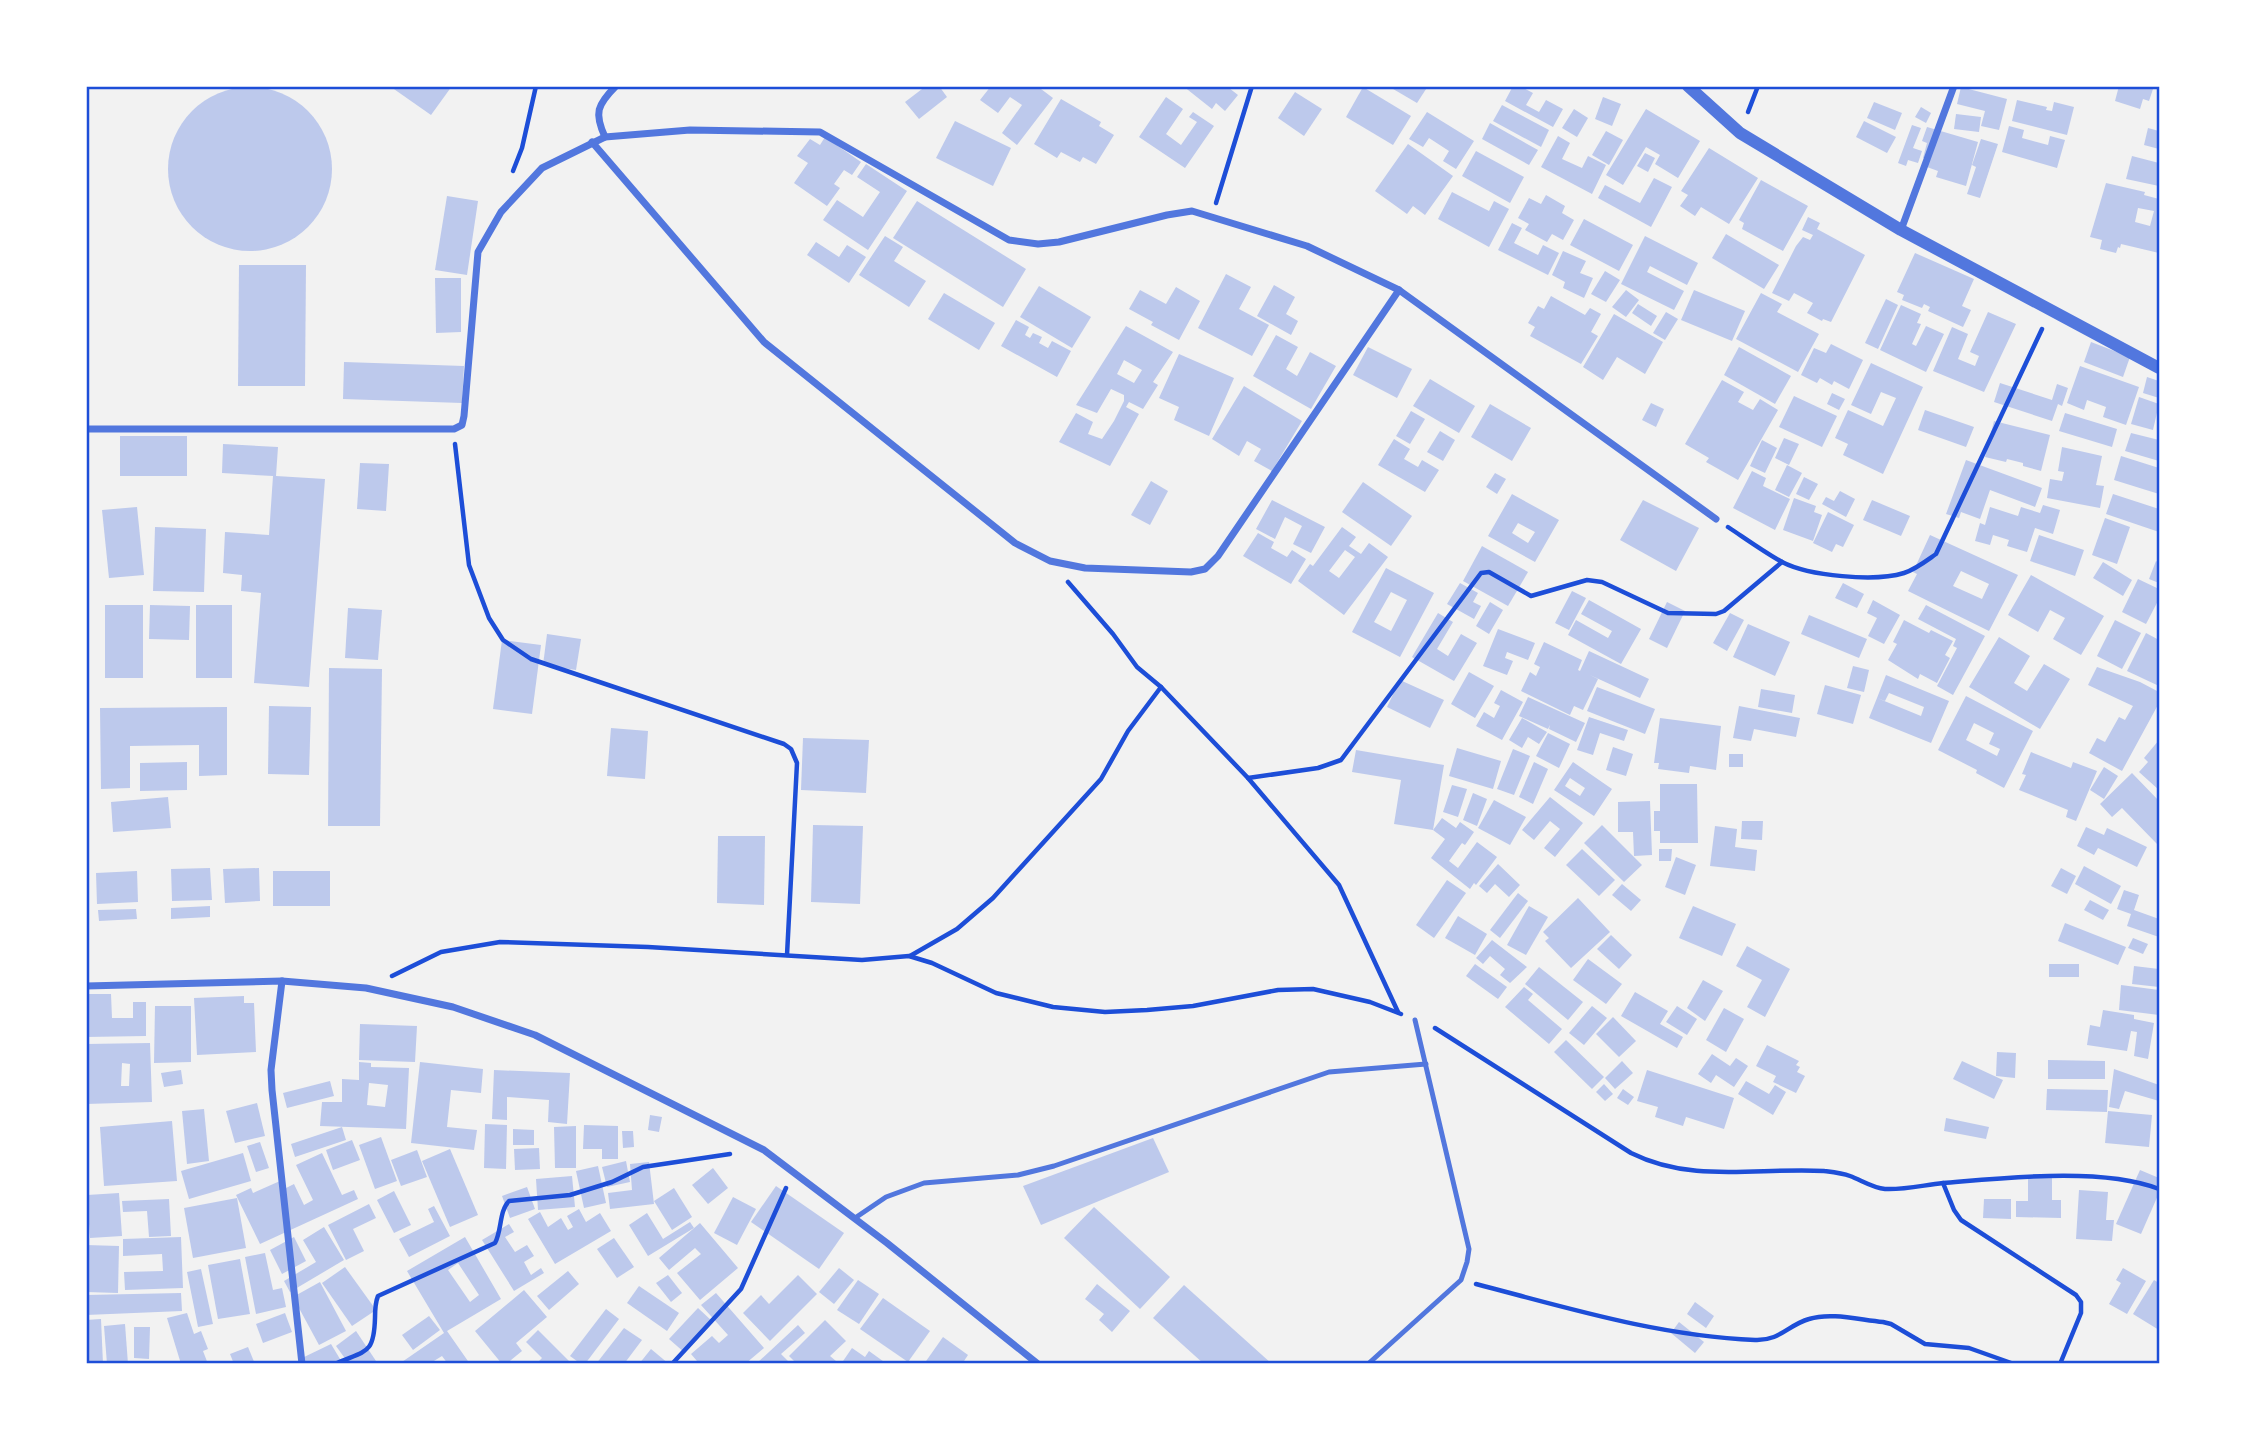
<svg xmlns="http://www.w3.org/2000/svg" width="2245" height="1450" viewBox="0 0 2245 1450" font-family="Montserrat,sans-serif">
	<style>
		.building { fill: #bdc9ec; fill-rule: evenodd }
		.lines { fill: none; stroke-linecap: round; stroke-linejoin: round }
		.path { stroke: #1d4ed8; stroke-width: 4.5 }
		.service { stroke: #5277de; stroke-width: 5 }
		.minor { stroke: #5277de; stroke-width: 7 }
		.tertiary { stroke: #5277de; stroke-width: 12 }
		.neatline { fill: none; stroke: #1d4ed8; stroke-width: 2.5 }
	</style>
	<rect width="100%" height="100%" fill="#f2f2f2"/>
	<g class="building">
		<path d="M392,86H452L431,115L391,87Z"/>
		<path d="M926,86H939L947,97L919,119L905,102Z"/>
		<path d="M991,86H1037L1053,98L1017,145L1002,133L1022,105L1010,97L998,113L980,100Z"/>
		<path d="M1183,86H1231L1229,88L1238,95L1225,111L1216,103L1212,109Z"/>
		<path d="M1388,86H1428L1417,103Z"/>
		<path d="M1513,86H1520L1533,93L1526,105L1539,112L1546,100L1563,109L1553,127L1505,101Z"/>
		<path d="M2119,86H2154L2149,101L2143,99L2140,109L2115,101Z"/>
		<circle cx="250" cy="169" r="82"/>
		<path d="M1363,87L1411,116L1393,145L1346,117Z"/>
		<path d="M1961,87L2007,99L1999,130L1981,126L1985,111L1957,104Z"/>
		<path d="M1295,92L1322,109L1304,136L1278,118Z"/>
		<path d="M1166,97L1183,109L1166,134L1181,145L1197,122L1189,117L1193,112L1214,126L1185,168L1139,137Z"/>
		<path d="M1603,97L1621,104L1612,126L1595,119Z"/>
		<path d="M1061,99L1101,122L1099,126L1114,135L1096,164L1083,157L1080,162L1061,152L1057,158L1034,144Z"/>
		<path d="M2017,100L2047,107L2046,110L2052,111L2054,102L2074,107L2067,135L2012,121Z"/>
		<path d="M1874,102L1902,113L1895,130L1867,118Z"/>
		<path d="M1502,105L1549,130L1541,147L1493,121Z"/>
		<path d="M1921,107L1931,113L1926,123L1915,117Z"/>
		<path d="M1574,109L1588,118L1577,137L1562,128Z"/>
		<path d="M1646,109L1700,141L1678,178L1655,164L1660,155L1646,147L1623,185L1606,175Z"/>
		<path d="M1427,112L1474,141L1456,169L1443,161L1449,151L1429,138L1423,147L1409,139Z"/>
		<path d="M1956,114L1981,117L1979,132L1954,129Z"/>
		<path d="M955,121L1011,148L993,186L936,158Z"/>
		<path d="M1864,121L1896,137L1887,153L1856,137Z"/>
		<path d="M1490,123L1538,150L1529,165L1482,139Z"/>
		<path d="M1912,125L1921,128L1913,148L1922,151L1918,163L1908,160L1906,166L1898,163Z"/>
		<path d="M2009,126L2024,130L2022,138L2048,145L2050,136L2065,140L2057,168L2002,152Z"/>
		<path d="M1927,127L1978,142L1966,186L1936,177L1938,171L1927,167L1929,159L1923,158L1927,143L1922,141Z"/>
		<path d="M2148,128L2159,131V149L2144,145Z"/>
		<path d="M1606,131L1623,140L1609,165L1592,155Z"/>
		<path d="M1558,136L1570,143L1562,159L1582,168L1588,156L1606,165L1592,194L1541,167Z"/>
		<path d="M825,137L861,162L852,175L844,170L834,184L840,188L827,206L794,183L808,163L797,156L810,139L820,145Z"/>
		<path d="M1981,139L1998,144L1980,198L1967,194L1976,167L1972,165Z"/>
		<path d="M1408,144L1453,176L1425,215L1413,206L1407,214L1375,191Z"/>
		<path d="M1709,148L1758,178L1729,224L1701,207L1695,216L1680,206L1688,195L1681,191Z"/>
		<path d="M1476,151L1524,177L1510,203L1462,176Z"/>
		<path d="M1645,153L1655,158L1648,172L1637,166Z"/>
		<path d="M2132,156L2159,163V186L2126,179Z"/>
		<path d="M866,164L907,191L868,250L823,220L837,200L863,217L880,192L857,177Z"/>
		<path d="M1654,178L1672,187L1651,227L1598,198L1605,185L1640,203Z"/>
		<path d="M1761,180L1808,206L1783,251L1742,229L1744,223L1739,220Z"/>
		<path d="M2106,183L2145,192L2144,195L2159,199V253L2121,244L2120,248L2118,247L2116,253L2100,249L2102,240L2090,237ZM2138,208L2154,211L2150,226L2135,222Z"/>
		<path d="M1452,192L1489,211L1494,201L1509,209L1489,247L1438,219Z"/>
		<path d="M1546,195L1565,206L1562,213L1574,220L1563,240L1552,234L1547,242L1525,230L1529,224L1518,218L1529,198L1541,204Z"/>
		<path d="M447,196L478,201L467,275L435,270Z"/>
		<path d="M917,201L1026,269L1003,307L893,238Z"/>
		<path d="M1808,217L1820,223L1817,229L1865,255L1831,322L1823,319L1822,321L1807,313L1813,303L1794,293L1789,301L1772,293L1796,246L1803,237L1810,240L1813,235L1802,230Z"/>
		<path d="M1584,219L1633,245L1619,271L1570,245Z"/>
		<path d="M1512,223L1522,228L1514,243L1538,255L1543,245L1559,253L1548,275L1498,250Z"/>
		<path d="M1726,234L1779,265L1764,289L1712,258Z"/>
		<path d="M885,236L903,247L894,261L926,281L909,307L859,275Z"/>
		<path d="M1645,236L1698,263L1687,285L1650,266L1647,272L1684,291L1674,310L1621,284Z"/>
		<path d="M816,242L839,257L847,245L866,257L849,283L807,255Z"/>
		<path d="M1563,251L1586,261L1580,273L1593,278L1584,298L1563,288L1565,282L1552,275Z"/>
		<path d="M1915,253L1974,279L1962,306L1971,310L1963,327L1928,311L1930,307L1924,304L1922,308L1902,300L1904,295L1897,292Z"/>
		<path d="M239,265H306L305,386H238Z"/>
		<path d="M1605,271L1620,280L1606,302L1591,294Z"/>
		<path d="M1226,274L1251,287L1239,309L1269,325L1252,356L1198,328Z"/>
		<path d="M435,278H461V332L436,333Z"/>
		<path d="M1274,285L1295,297L1286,314L1298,321L1291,335L1257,316Z"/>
		<path d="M1039,286L1091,317L1072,348L1020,317Z"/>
		<path d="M1176,287L1200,301L1179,340L1151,325L1153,322L1129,309L1140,290L1166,304Z"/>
		<path d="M1626,290L1639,300L1626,317L1612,307Z"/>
		<path d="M1694,290L1745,311L1732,341L1681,320Z"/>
		<path d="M944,293L995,323L979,350L928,319Z"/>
		<path d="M1761,293L1782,304L1777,312L1819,334L1798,372L1736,339Z"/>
		<path d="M1551,296L1585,315L1590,308L1601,314L1591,332L1598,336L1581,364L1530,336L1535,327L1528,323L1538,306L1544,309Z"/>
		<path d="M1886,299L1898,305L1878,349L1865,343Z"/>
		<path d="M1638,304L1657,316L1651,326L1632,313Z"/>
		<path d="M1901,305L1921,314L1917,323L1921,324L1912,344L1916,346L1926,326L1944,334L1926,372L1880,350Z"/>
		<path d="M1666,312L1678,319L1665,340L1653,333Z"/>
		<path d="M1988,312L2016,324L1984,392L1933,371L1952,327L1968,334L1958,359L1975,366L1979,356L1970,352Z"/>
		<path d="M1614,314L1663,342L1645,374L1617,357L1603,380L1583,367Z"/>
		<path d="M1016,320L1029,327L1025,335L1030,338L1033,333L1042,337L1039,343L1048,348L1052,341L1071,351L1057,377L1001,346Z"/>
		<path d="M1126,326L1173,352L1153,382L1158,385L1143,409L1129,402L1126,407L1139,414L1110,466L1059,442L1076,413L1093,422L1088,434L1102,439L1114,421L1124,401V395L1111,389L1097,413L1076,405ZM1124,360L1142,370L1134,383L1117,374Z"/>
		<path d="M1276,335L1298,347L1286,369L1297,376L1310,352L1336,366L1311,409L1253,376Z"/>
		<path d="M2091,342L2130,357L2123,377L2084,362Z"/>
		<path d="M1831,344L1863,360L1849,389L1834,381L1832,385L1820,378L1817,383L1801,375L1814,348L1826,353Z"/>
		<path d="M1368,347L1412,369L1397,398L1353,375Z"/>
		<path d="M1739,347L1791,376L1775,404L1724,375Z"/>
		<path d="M1179,354L1234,378L1209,436L1174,420L1179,407L1159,398Z"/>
		<path d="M344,362L464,366L462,403L343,399Z"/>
		<path d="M1871,363L1923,387L1883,474L1843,455L1848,444L1835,438L1848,410L1883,426L1896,398L1881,392L1871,414L1851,405Z"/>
		<path d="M2080,366L2139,387L2126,425L2103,417L2106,407L2087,400L2084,410L2067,403Z"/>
		<path d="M2147,377L2159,381V398L2143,393Z"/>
		<path d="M1430,379L1475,406L1459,433L1413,406Z"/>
		<path d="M1722,380L1744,392L1738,402L1753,410L1760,399L1778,410L1738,480L1706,462L1709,458L1685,444Z"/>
		<path d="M2000,383L2052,400L2057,384L2068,388L2062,406L2058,404L2052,421L1994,402Z"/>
		<path d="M1244,386L1302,421L1272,471L1254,461L1261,449L1247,441L1239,456L1212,439Z"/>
		<path d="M1832,393L1845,399L1839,410L1827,404Z"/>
		<path d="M1794,396L1837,416L1822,447L1779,427Z"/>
		<path d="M2139,397L2159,404L2153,430L2131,424Z"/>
		<path d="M1651,403L1664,409L1656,427L1642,420Z"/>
		<path d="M1490,404L1531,428L1512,461L1471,437Z"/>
		<path d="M1925,410L1974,427L1966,447L1918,430Z"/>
		<path d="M1411,411L1425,419L1410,444L1396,436Z"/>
		<path d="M2065,413L2117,429L2112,447L2059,431Z"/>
		<path d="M1994,421L2050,435L2041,471L2023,466V463L2007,459L2006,462L1985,457Z"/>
		<path d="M1440,431L1455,440L1443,461L1427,452Z"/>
		<path d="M2131,433L2159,440V461L2125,451Z"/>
		<rect x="120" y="436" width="67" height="40"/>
		<path d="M1784,438L1799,444L1789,465L1775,458Z"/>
		<path d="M1394,439L1410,449L1404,459L1418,467L1422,460L1439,470L1425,492L1378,465Z"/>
		<path d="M1762,440L1777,448L1765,473L1750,466Z"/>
		<path d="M223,444L278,447L276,476L325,479L309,687L254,683L261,593L241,591L242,575L223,573L225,532L269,535L273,476L222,473Z"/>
		<path d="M2062,447L2102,456L2096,485L2104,486L2100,508L2047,498L2050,479L2062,481L2064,472L2058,471Z"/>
		<path d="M2121,456L2159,468V494L2114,480Z"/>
		<path d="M1966,460L2042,488L2035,507L1990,490L1980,519L1961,512L1959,518L1946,514Z"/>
		<path d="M360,463L389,464L386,511L357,509Z"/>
		<path d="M1787,465L1802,473L1789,497L1775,490Z"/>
		<path d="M1752,471L1766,478L1763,486L1790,499L1775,530L1733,508Z"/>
		<path d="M1495,473L1506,479L1497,494L1486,487Z"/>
		<path d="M1804,477L1818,484L1809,500L1796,494Z"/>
		<path d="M1151,481L1168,491L1150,525L1131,515Z"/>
		<path d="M1363,482L1412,516L1391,546L1342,512Z"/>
		<path d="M1840,491L1855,499L1846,517L1822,504L1826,497L1834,501Z"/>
		<path d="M1512,494L1559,520L1535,562L1488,536ZM1518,523L1535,532L1528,543L1512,533Z"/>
		<path d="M2113,494L2159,509V532L2106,514Z"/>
		<path d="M1794,498L1816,506L1814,512L1822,515L1813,541L1783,530Z"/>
		<path d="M1272,500L1325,527L1311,553L1293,544L1302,526L1285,517L1275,539L1256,529Z"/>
		<path d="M1643,500L1699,528L1676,571L1620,540Z"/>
		<path d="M1872,500L1910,516L1901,536L1863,520Z"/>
		<path d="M2043,505L2060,510L2053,534L2035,528L2027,552L2007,546L2009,540L1993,535L1990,545L1975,541L1980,523L1985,525L1990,507L2018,516L2021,507L2040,513Z"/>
		<path d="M137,507L144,575L109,578L102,510Z"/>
		<path d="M1828,512L1854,525L1843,547L1836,544L1832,552L1813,543Z"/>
		<path d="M2105,518L2130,527L2117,564L2092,555Z"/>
		<path d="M155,527L206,529L204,592L153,591Z"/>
		<path d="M1342,527L1356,537L1349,546L1361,554L1369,543L1388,557L1344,615L1298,581L1310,564L1313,566ZM1345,550L1355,557L1339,578L1329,571Z"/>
		<path d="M1258,533L1274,542L1271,548L1287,557L1292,550L1306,559L1291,584L1243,556Z"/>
		<path d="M1930,535L2018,575L1989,631L1908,591L1917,574L1913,572ZM1961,571L1989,584L1982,599L1953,586Z"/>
		<path d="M2039,535L2084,550L2075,576L2030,561Z"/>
		<path d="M1482,546L1528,572L1508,606L1463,581Z"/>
		<path d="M2156,561L2159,563V583L2149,579Z"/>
		<path d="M2103,562L2132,580L2123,596L2093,578Z"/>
		<path d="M1386,568L1434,593L1400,657L1352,632ZM1391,592L1407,600L1391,631L1374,622Z"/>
		<path d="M2031,575L2104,616L2081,655L2053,639L2065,618L2050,610L2038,632L2008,615Z"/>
		<path d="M2138,579L2159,589V599L2146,624L2122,612Z"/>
		<path d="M1460,583L1478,593L1473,602L1481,606L1474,619L1447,604Z"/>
		<path d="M1843,583L1864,594L1857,608L1835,598Z"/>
		<path d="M1572,591L1586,598L1569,630L1555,623Z"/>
		<path d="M1589,600L1641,629L1621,664L1568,635L1576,620L1608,638L1612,631L1581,614Z"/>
		<path d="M1873,600L1900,615L1884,644L1868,636L1877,618L1867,613Z"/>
		<path d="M1490,602L1503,610L1489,634L1476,626Z"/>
		<path d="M1667,602L1685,611L1667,648L1649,639Z"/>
		<rect x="105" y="605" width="38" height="73"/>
		<path d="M150,605L190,606L189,640L149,639Z"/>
		<rect x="196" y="605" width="36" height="73"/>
		<path d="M1926,605L1985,636L1953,695L1937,686L1957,648L1953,646L1956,639L1918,619Z"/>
		<path d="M348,608L382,610L378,660L345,658Z"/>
		<path d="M1438,613L1453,622L1437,649L1448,656L1461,634L1477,643L1454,681L1412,657Z"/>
		<path d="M1730,613L1744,620L1727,651L1713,643Z"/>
		<path d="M1809,615L1867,639L1859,658L1801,634Z"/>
		<path d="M1904,620L1929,633L1931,630L1953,641L1945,655L1950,658L1937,683L1920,674L1918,679L1888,660L1897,644L1893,642Z"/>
		<path d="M2115,620L2141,633L2122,669L2097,656Z"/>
		<path d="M1748,624L1790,642L1775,676L1733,657Z"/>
		<path d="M1498,629L1535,643L1528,660L1507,652L1505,658L1513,661L1507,675L1483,666Z"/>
		<path d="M2146,633L2159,640V686L2127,671Z"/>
		<path d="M547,634L581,639L576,670L543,665Z"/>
		<path d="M1999,637L2030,656L2014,683L2027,691L2044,664L2070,679L2040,729L1969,687Z"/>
		<path d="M502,640L541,645L532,714L493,709Z"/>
		<path d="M1544,642L1582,660L1578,670L1580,671L1589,651L1649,679L1640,698L1590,675L1598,679L1583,710L1574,706L1570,715L1521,691L1530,672L1536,676L1540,667L1534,664Z"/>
		<path d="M1853,666L1869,670L1864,692L1847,688Z"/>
		<path d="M2097,667L2140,682L2159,692V703L2122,771L2089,753L2097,738L2105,742L2119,717L2125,720L2133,706L2088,685Z"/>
		<path d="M329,668L382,669L380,826H328Z"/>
		<path d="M1469,672L1494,686L1475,718L1451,704Z"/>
		<path d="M1886,675L1949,701L1931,743L1869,718L1877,698L1921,716L1924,707L1889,693L1885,701L1877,698Z"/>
		<path d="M1400,680L1444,700L1430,728L1387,707Z"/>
		<path d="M1825,685L1861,695L1853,724L1817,714Z"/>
		<path d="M1597,687L1655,709L1645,734L1587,711Z"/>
		<path d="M1761,689L1795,695L1792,713L1758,707Z"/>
		<path d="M1501,690L1523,702L1502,740L1476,726L1484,712L1494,718L1500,706L1494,703Z"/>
		<path d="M1966,696L2033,731L2004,788L1976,773L1977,770L1938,750ZM1974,723L1994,733L1989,744L2000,749L1997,756L1966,740Z"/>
		<path d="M1528,697L1585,723L1576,742L1549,729L1550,725L1548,729L1519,716Z"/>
		<path d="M269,706L311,707L309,775L268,774Z"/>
		<path d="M1739,706L1800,718L1796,737L1754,729L1751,741L1733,738Z"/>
		<path d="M227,707V775L199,776V745L130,746V788L101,789L100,708Z"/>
		<path d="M1589,717L1628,730L1624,741L1600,733L1593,755L1577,750Z"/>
		<path d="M1522,718L1547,732L1539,744L1528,737L1522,748L1509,740Z"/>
		<path d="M1660,718L1721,726L1716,770L1690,766L1689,773L1658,769L1659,763H1654Z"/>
		<path d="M611,728L648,731L645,779L607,776Z"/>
		<path d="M1548,733L1570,744L1559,768L1536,756Z"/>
		<path d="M803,738L869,740L866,793L801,790Z"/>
		<path d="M2159,740V790L2139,772L2148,762L2144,758Z"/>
		<path d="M1613,747L1633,754L1626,776L1606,770Z"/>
		<path d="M1457,748L1501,761L1493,789L1449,776Z"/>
		<path d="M1513,749L1530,756L1514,795L1497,789Z"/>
		<path d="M1356,750L1444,765L1433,830L1394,824L1401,780L1352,772Z"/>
		<path d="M2031,752L2071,768L2073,762L2097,771L2076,821L2066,817L2068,810L2019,790L2026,775L2022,774Z"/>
		<rect x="1729" y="754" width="14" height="13"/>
		<path d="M187,762V790L140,791V763Z"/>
		<path d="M1534,762L1548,769L1533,804L1519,797Z"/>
		<path d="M1573,762L1612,789L1594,816L1554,790ZM1570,778L1585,788L1580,796L1565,786Z"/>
		<path d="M2104,767L2118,776L2104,799L2090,790Z"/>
		<path d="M2132,773L2159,801V841L2157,844L2122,808L2112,817L2100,804Z"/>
		<path d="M1660,784H1697L1698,843H1660V831H1654V811H1660Z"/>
		<path d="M1452,785L1467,789L1458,817L1443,812Z"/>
		<path d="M1473,793L1487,799L1477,826L1463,820Z"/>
		<path d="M168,797L171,828L113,832L111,802Z"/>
		<path d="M1550,797L1583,823L1555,857L1544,848L1560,829L1550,821L1534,840L1522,830Z"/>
		<path d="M1494,800L1526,817L1510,845L1478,828Z"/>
		<path d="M1650,801L1652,855L1634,856L1633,832H1618V802Z"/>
		<path d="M1442,818L1456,828L1460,822L1474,832L1465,845L1462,843L1449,861L1458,868L1477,842L1497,857L1476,885L1474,883L1470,889L1431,858L1445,839L1433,830Z"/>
		<path d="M1742,821H1763L1762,840L1741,839Z"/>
		<path d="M813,825L863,826L860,904L811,902Z"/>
		<path d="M1602,825L1642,865L1624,882L1584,843Z"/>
		<path d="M1715,826L1737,829L1735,847L1757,850L1755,871L1710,866Z"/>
		<path d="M2086,827L2104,835L2107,828L2147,847L2137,867L2098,848L2094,855L2077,846Z"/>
		<path d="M718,836H765L764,905L717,903Z"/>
		<path d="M1582,849L1615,880L1599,896L1566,865Z"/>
		<path d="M1659,849H1672L1671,861H1659Z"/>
		<path d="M1676,857L1696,865L1685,895L1665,887Z"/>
		<path d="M1498,864L1520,885L1509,897L1495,884L1487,893L1479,886Z"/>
		<path d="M2084,866L2121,886L2111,904L2075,884Z"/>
		<path d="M210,868L212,900L172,901L171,869Z"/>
		<path d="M259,868L260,901L225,903L223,869Z"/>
		<path d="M2061,868L2076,876L2067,894L2051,886Z"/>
		<path d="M137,871L138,902L97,904L96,873Z"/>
		<rect x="273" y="871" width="57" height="35"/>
		<path d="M1447,880L1466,893L1434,938L1416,925Z"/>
		<path d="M1622,884L1641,900L1631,911L1612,895Z"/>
		<path d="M2124,890L2139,895L2134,910L2159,919V937L2127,926L2131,914L2117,909Z"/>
		<path d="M1518,893L1528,901L1500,938L1490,930Z"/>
		<path d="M1578,898L1610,932L1571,968L1545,941L1549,938L1543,932Z"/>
		<path d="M2090,900L2109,910L2103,920L2084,910Z"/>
		<path d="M210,906V917L171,919V908Z"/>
		<path d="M1529,906L1548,917L1526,955L1507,945Z"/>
		<path d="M1693,906L1736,924L1722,956L1679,938Z"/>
		<path d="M136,909L137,919L99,921L98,910Z"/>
		<path d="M1458,916L1487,934L1475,955L1445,938Z"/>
		<path d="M2065,923L2126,947L2118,965L2058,941Z"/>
		<path d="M1611,935L1632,955L1619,969L1597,949Z"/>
		<path d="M2133,938L2148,944L2143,954L2128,948Z"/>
		<path d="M1492,940L1527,967L1510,983L1500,975L1505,969L1490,956L1483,964L1476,958Z"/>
		<path d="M1747,946L1790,969L1765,1017L1747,1007L1762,980L1736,966Z"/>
		<path d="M1588,959L1622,984L1606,1004L1573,980Z"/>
		<path d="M1475,964L1507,987L1498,999L1466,976Z"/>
		<rect x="2049" y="964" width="30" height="13"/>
		<path d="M2134,966L2159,969V987L2132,984Z"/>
		<path d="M1539,967L1583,1002L1568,1020L1525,984Z"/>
		<path d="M1703,980L1723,991L1705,1021L1687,1008Z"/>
		<path d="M2121,985L2159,990V1015L2119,1010Z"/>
		<path d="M1524,987L1533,994L1528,1000L1562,1029L1549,1044L1505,1007Z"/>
		<path d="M1635,992L1668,1011L1660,1024L1683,1037L1677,1048L1621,1016Z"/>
		<path d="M86,994H111L112,1018H133V1002H146V1036L86,1037Z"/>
		<path d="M244,996V1003H254L256,1052L197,1055L194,998Z"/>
		<path d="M155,1006H191V1062L154,1063Z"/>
		<path d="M1592,1006L1607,1018L1584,1045L1569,1033Z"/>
		<path d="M1677,1006L1697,1019L1687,1035L1666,1022Z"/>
		<path d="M1724,1008L1744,1019L1726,1052L1706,1040Z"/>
		<path d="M2103,1010L2134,1015V1019L2154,1023L2148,1059L2134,1056L2137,1032L2131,1031L2127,1051L2087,1045L2090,1025L2100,1027Z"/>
		<path d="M1613,1017L1636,1041L1619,1057L1596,1034Z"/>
		<path d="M360,1024L417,1026L415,1062L359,1060Z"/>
		<path d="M1566,1040L1604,1077L1592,1089L1554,1052Z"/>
		<path d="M150,1043L152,1102L86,1104V1044ZM122,1063L130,1064L129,1086H121Z"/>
		<path d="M1767,1045L1799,1061L1796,1065L1800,1067L1797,1072L1805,1076L1796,1093L1773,1082L1776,1076L1756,1066Z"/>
		<path d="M1997,1052L2016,1053L2015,1078L1996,1076Z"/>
		<path d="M1712,1054L1730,1066L1736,1058L1748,1066L1734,1087L1716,1075L1711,1083L1698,1074Z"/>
		<path d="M2048,1060L2105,1061V1079H2048Z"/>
		<path d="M1622,1061L1633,1073L1615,1089L1605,1078Z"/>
		<path d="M1962,1061L2003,1080L1994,1099L1953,1079Z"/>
		<path d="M359,1062L371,1063V1067L409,1068L406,1129L320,1126L322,1102H342V1079L359,1080ZM369,1083L388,1085L385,1107L367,1105Z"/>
		<path d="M420,1062L483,1069L481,1093L451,1090L447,1127L477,1130L474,1150L411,1143Z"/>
		<path d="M2114,1069L2159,1085V1101L2125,1091L2119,1109L2109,1107Z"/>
		<path d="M181,1070L183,1084L164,1087L161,1073Z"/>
		<path d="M494,1070L570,1073L567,1124L548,1122L549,1100L507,1097V1120L492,1119Z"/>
		<path d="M1647,1070L1734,1098L1724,1129L1686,1117L1683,1126L1655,1117L1658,1107L1637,1101Z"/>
		<path d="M330,1081L334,1096L287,1108L283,1093Z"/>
		<path d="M1746,1081L1769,1094L1775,1085L1786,1092L1773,1115L1738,1094Z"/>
		<path d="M1604,1084L1613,1094L1605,1101L1596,1092Z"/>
		<path d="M1623,1089L1634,1097L1628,1105L1617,1098Z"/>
		<path d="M2047,1089L2108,1090L2107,1112L2046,1110Z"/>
		<path d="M257,1103L265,1136L235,1143L226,1111Z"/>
		<path d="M204,1109L209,1161L187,1164L182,1111Z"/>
		<path d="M2108,1111L2152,1115L2149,1147L2105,1143Z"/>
		<path d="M650,1115L662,1117L659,1132L648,1130Z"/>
		<path d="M1946,1118L1989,1127L1986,1139L1944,1131Z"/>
		<path d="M172,1121L177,1181L104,1186L100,1127Z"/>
		<path d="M485,1124L507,1125L506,1169L484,1168Z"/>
		<path d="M584,1125L618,1126V1159H602V1149H583Z"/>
		<path d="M576,1126V1168H555L554,1127Z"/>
		<path d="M342,1127L346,1140L295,1157L291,1144Z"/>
		<path d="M513,1129L534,1130V1145H513Z"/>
		<path d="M622,1131H633L634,1147L623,1148Z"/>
		<path d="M381,1137L397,1181L375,1189L359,1145Z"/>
		<path d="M1153,1138L1169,1172L1041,1225L1023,1186Z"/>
		<path d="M352,1140L360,1160L333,1170L326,1150Z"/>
		<path d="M260,1142L269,1168L256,1172L247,1146Z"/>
		<path d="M539,1148L540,1169L515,1170L514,1149Z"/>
		<path d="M450,1149L478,1215L450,1227L422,1161Z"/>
		<path d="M417,1150L427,1177L401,1186L391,1160Z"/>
		<path d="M243,1153L251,1181L189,1199L181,1171Z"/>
		<path d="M322,1153L342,1195L354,1190L358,1199L260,1244L236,1195L251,1188L253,1193L280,1181L284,1189L294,1184L304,1205L313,1200L296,1165Z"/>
		<path d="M626,1161L630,1182L607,1187L602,1167Z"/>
		<path d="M649,1162L654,1204L610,1209L608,1193L632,1190L630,1164Z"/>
		<path d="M598,1166L606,1203L584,1208L576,1171Z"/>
		<path d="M713,1168L728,1188L708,1204L692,1185Z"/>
		<path d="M2140,1170L2159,1178V1193L2141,1234L2116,1224Z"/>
		<path d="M2033,1174H2052V1200H2061V1218L2016,1217V1201H2028V1178L2033,1179Z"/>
		<path d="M572,1176L575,1207L538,1210L536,1179Z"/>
		<path d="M776,1186L844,1233L819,1269L751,1222Z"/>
		<path d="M527,1187L535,1209L510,1218L502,1196Z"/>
		<path d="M674,1188L692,1217L672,1230L654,1201Z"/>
		<path d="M2079,1190L2108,1192L2106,1220H2114L2112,1241L2076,1239Z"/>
		<path d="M394,1191L411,1225L394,1233L377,1200Z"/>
		<path d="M119,1193L122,1236L90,1238L87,1195Z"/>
		<path d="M733,1197L756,1209L737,1245L714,1233Z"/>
		<path d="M237,1198L246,1248L193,1258L184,1208Z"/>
		<path d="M169,1199L171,1236L149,1237L147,1211L123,1212L122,1201Z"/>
		<path d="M1984,1199H2011V1219L1983,1218Z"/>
		<path d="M369,1204L376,1218L353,1229L364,1251L346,1260L328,1225Z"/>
		<path d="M434,1206L450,1236L409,1257L399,1239L434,1222L428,1209Z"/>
		<path d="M1094,1207L1170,1277L1140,1309L1064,1238Z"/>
		<path d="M579,1209L586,1222L600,1213L611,1231L555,1264L528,1219L540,1212L548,1227L561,1218L568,1230L573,1227L567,1216Z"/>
		<path d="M647,1213L663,1239L690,1222L694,1228L648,1256L629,1225Z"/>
		<path d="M700,1223L738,1268L700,1300L677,1273L701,1254L695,1248L669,1270L659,1258Z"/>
		<path d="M509,1224L514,1232L505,1237L515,1252L527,1245L534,1256L524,1262L531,1275L541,1268L544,1273L514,1291L482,1240Z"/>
		<path d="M324,1227L344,1260L290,1292L284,1281L316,1262L303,1240Z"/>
		<path d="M181,1237L183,1288L125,1290L124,1272L163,1271L162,1254L123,1256V1239Z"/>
		<path d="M294,1237L306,1261L282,1274L270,1250Z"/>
		<path d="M465,1237L501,1299L447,1331L470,1364H448L442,1356L429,1364H399L444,1333L407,1271ZM458,1263L479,1295L470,1302L448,1270Z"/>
		<path d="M614,1238L634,1267L617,1278L597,1249Z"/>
		<path d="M86,1245L119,1246L118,1293L86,1292Z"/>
		<path d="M265,1253L273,1290L282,1288L286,1307L256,1314L245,1257Z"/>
		<path d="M240,1259L250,1314L218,1319L208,1265Z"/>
		<path d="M345,1267L376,1310L352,1326L322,1283Z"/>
		<path d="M839,1268L854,1280L834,1304L819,1292Z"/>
		<path d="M2123,1268L2146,1281L2127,1314L2109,1304L2121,1283L2116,1280Z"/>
		<path d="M201,1269L213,1324L198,1327L187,1272Z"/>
		<path d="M568,1271L579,1284L549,1310L537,1296Z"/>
		<path d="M668,1275L682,1293L671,1302L656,1283Z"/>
		<path d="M798,1275L817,1294L770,1341L743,1313L761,1295L769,1304Z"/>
		<path d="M858,1280L879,1294L859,1324L837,1310Z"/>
		<path d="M2154,1280L2159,1283V1330L2133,1314Z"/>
		<path d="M320,1282L346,1331L319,1345L293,1297Z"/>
		<path d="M1097,1284L1130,1311L1112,1332L1099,1320L1104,1314L1085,1299Z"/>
		<path d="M1184,1285L1272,1364H1204L1153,1318Z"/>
		<path d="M639,1286L679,1313L667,1331L627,1303Z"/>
		<path d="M524,1290L547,1317L516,1343L522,1351L506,1364H502L475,1331Z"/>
		<path d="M181,1293L182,1311L86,1315V1295Z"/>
		<path d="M716,1293L764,1348L745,1364H694L697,1361L691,1354L712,1336L719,1343L728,1335L701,1305Z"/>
		<path d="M883,1298L930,1331L908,1362L860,1329Z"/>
		<path d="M1695,1302L1714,1316L1706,1328L1687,1314Z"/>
		<path d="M698,1308L713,1322L685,1353L669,1339Z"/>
		<path d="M606,1309L619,1319L585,1364H581L570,1356Z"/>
		<path d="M187,1313L194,1334L201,1331L208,1349L203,1351L208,1364H181L167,1318Z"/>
		<path d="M285,1313L292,1332L263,1343L256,1324Z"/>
		<path d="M429,1316L440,1330L413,1350L402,1335Z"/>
		<path d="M101,1319L103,1364H86V1320Z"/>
		<path d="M825,1320L846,1341L830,1356L836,1361L832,1364H797L789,1356Z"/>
		<path d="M1679,1322L1704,1342L1695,1353L1671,1333Z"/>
		<path d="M125,1324L128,1364H107L104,1326Z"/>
		<path d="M798,1325L805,1333L781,1354L791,1364H756Z"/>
		<path d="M134,1327H150L149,1359L134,1358Z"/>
		<path d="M624,1328L642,1340L624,1364H596Z"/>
		<path d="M538,1330L569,1361L565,1364H536L542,1358L526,1342Z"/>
		<path d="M356,1331L378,1364H349L336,1346Z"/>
		<path d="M943,1337L968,1355L962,1364H924Z"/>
		<path d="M331,1344L343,1364H302L300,1359Z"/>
		<path d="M248,1347L255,1364H234L230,1354Z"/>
		<path d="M852,1348L865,1357L869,1351L887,1364H841Z"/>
		<path d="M651,1349L669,1364H639Z"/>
	</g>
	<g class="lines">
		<g class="path">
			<path d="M1748,112L1758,86"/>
			<path d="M513,171L522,148L536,86"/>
			<path d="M1216,203L1252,86"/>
			<path d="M455,444L469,565L489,618L503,640L531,659L784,744L791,749L797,763L787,955"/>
			<path d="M1728,527C1746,539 1764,552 1782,562C1809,576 1875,582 1904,573C1916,569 1926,561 1936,554L2042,329"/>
			<path d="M1068,582L1113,634L1137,667L1161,687L1248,778L1339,885L1398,1012"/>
			<path d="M1248,778L1318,768L1341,760L1481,573L1489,572L1531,596L1587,580L1602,582L1668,613L1716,614L1724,611L1782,562"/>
			<path d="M910,956L957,929L993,898L1101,779L1128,731L1161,687"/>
			<path d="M392,976L441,952L500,942L648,947L862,960L909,956L932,963L996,993L1053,1007L1105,1012L1147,1010L1193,1006L1278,990L1313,989L1370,1002L1401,1014"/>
			<path d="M1435,1028L1631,1153C1693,1184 1758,1167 1824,1171C1832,1172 1842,1173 1850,1176C1861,1180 1873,1188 1885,1189C1904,1190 1924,1185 1943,1183C2005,1178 2102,1167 2159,1189"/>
			<path d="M1943,1183L1954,1210L1961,1220L2076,1295L2081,1302V1313L2060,1364"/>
			<path d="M1476,1284C1568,1308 1659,1336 1755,1340C1780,1341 1788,1325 1809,1319C1831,1312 1860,1320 1883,1322L1891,1324L1925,1344L1969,1348L2014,1364"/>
			<path d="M335,1364C366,1350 374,1355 375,1318C375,1310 375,1303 378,1296L495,1243C502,1230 499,1211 509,1201L570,1195L612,1182L643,1167L730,1154"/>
			<path d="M672,1364L741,1289L786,1188"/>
		</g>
		<g class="service">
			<path d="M855,1218L886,1197L924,1183L1018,1175L1054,1166L1329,1072L1426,1064"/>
			<path d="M1368,1364L1461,1280L1467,1262L1469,1249L1415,1020"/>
		</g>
		<g class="minor">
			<path d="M605,137C594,113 597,105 616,86"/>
			<path d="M592,142L764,342L1015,543L1050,561L1085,568L1191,572L1205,569L1218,556L1399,290"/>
			<path d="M1901,230L1954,86"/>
			<path d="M86,429H454L462,425L464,416L478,252L501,212L542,168L605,137L690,130L820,132L1009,240L1038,244L1059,242L1167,215L1192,211L1307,246L1399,290L1716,519"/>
			<path d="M282,981L271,1070L272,1090L302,1364"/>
			<path d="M86,986L282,981L366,988L453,1007L535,1035L764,1150L887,1243L1038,1364"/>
		</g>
		<path class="tertiary" d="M1688,86L1740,133L1901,230L2159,368"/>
	</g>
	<rect width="2245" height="1450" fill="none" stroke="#ffffff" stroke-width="175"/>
	<rect x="88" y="88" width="2070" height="1274" class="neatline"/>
</svg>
